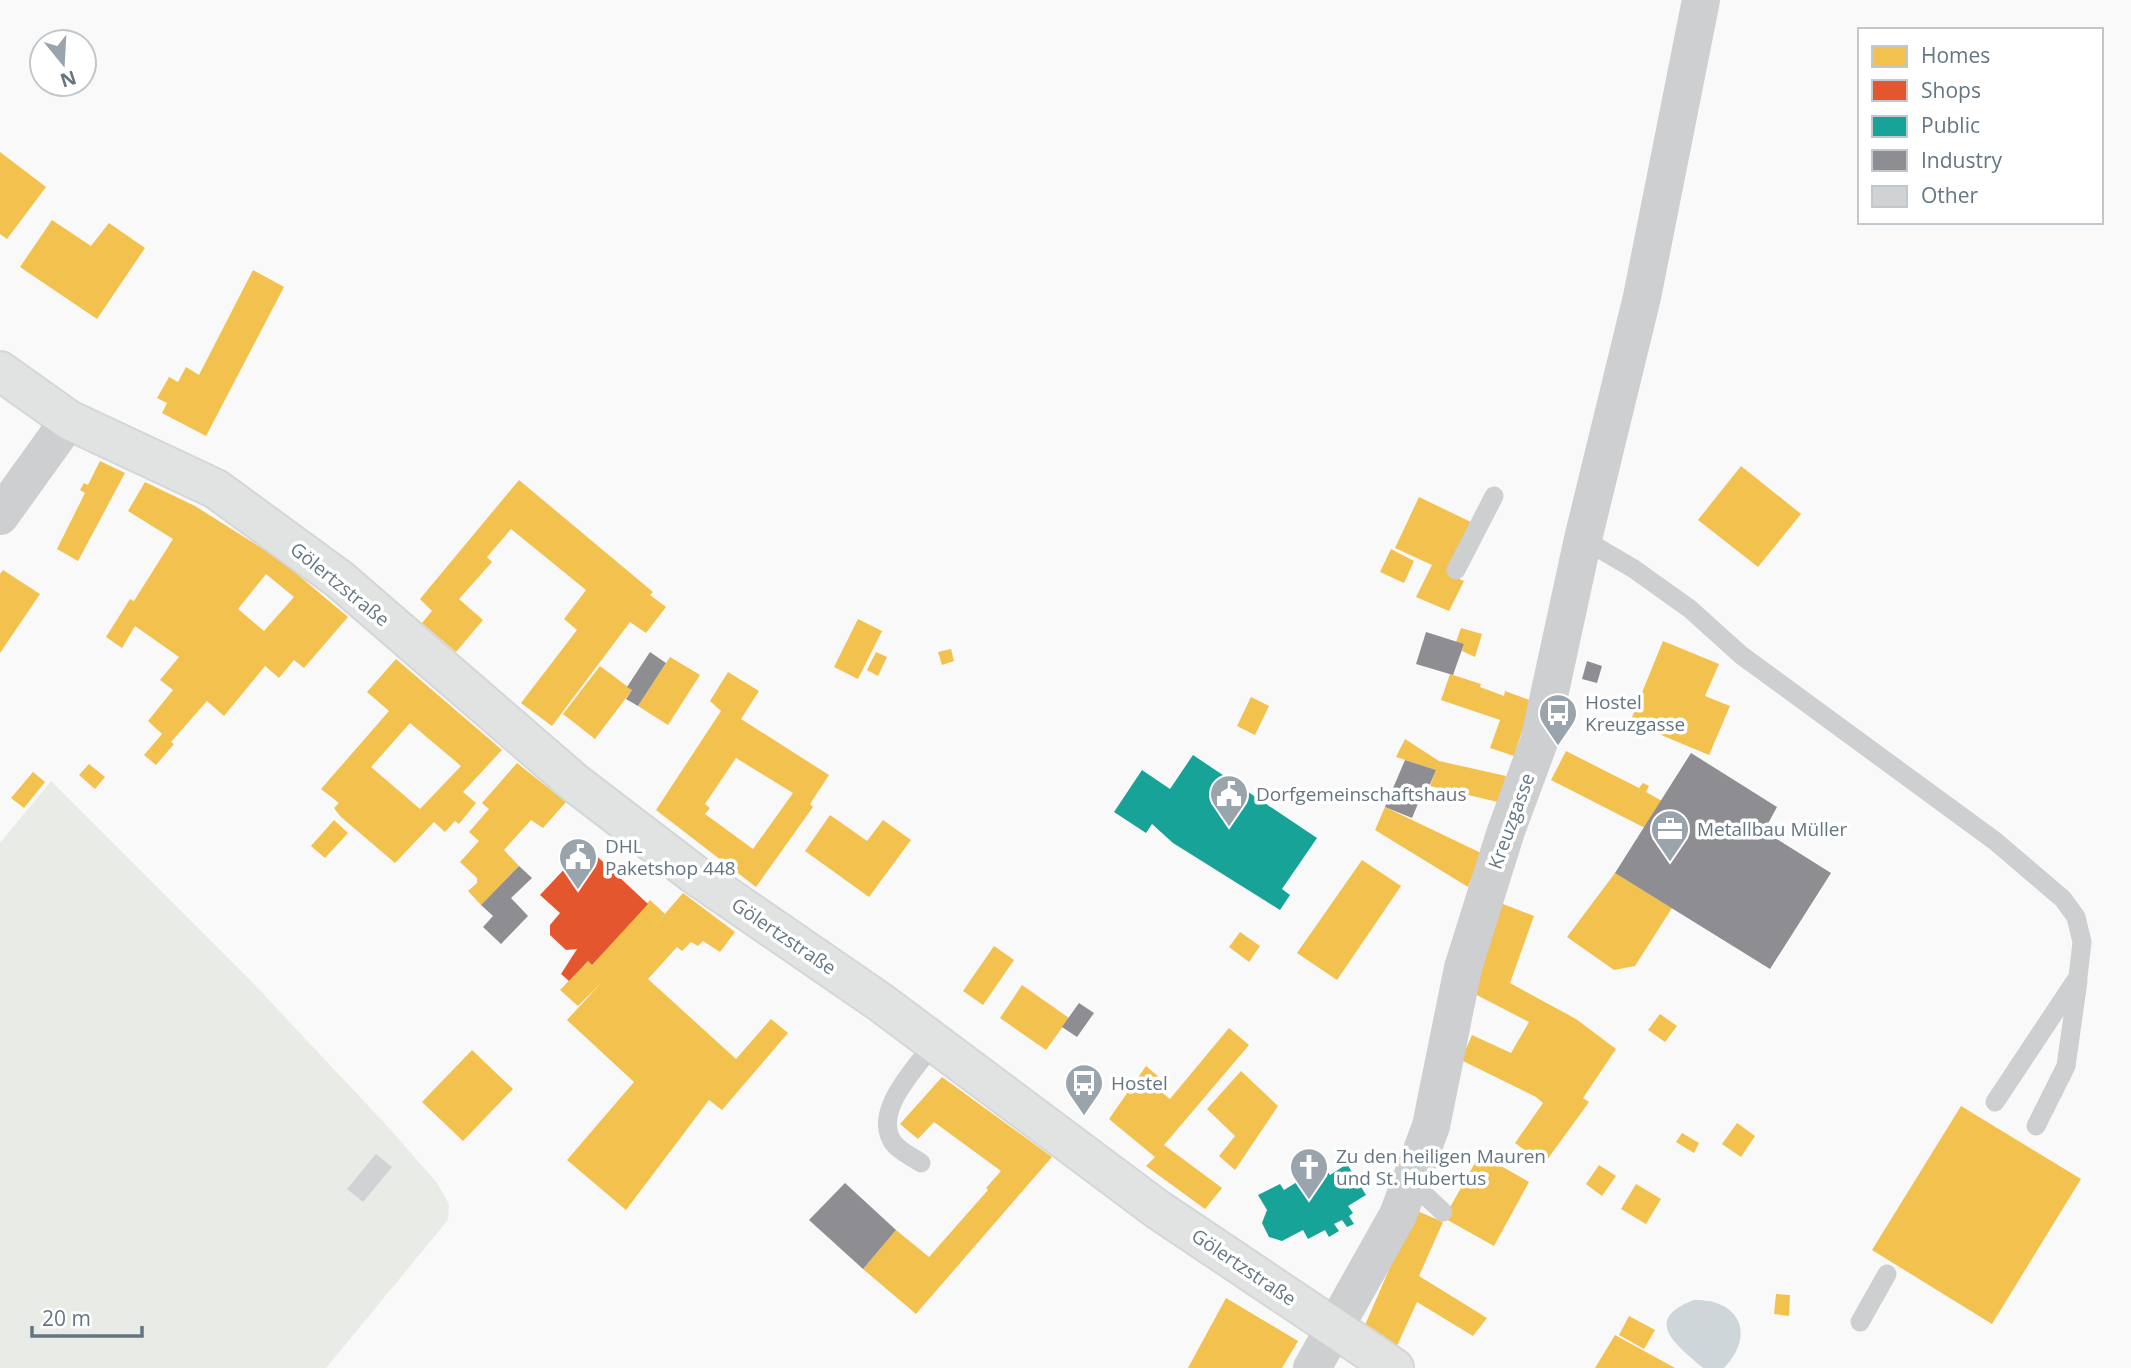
<svg xmlns="http://www.w3.org/2000/svg" width="2131" height="1368" viewBox="0 0 2131 1368" font-family="'Open Sans',sans-serif">
	<style>
		.green { fill: #e8ebe6 }
		.water { fill: #ced6d9 }
		.homes { fill: #f2c14e; fill-rule: evenodd }
		.shops { fill: #e4572e }
		.public { fill: #17a398 }
		.industry { fill: #8d8d92 }
		.building { fill: #d0d2d3 }
		.lines { fill: none; stroke-linecap: round; stroke-linejoin: round }
		.secondary-casing { stroke: #d5d6d7; stroke-width: 42 }
		.lane { stroke: #cecfd0; stroke-width: 19 }
		.street { stroke: #cecfd0; stroke-width: 38 }
		.secondary { stroke: #e1e2e2; stroke-width: 38 }
		.labels { text-anchor: middle; dominant-baseline: central; stroke-width: 7; stroke-linejoin: round; paint-order: stroke }
		.street-label { font-size: 19px; fill: #657683; stroke: #fff }
		.poi-label { font-size: 19px; fill: #657683; stroke: #fff; text-anchor: start }
	</style>
	<rect width="100%" height="100%" fill="#f9f9f9"/>
	<path class="green" d="M51,781L253,983L389,1128L437,1183L449,1204L448,1220L326,1368H0V843Z"/>
	<path class="water" d="M1694,1300C1740,1299 1756,1335 1724,1368H1703C1677,1345 1641,1320 1694,1300Z"/>
	<g class="homes">
		<path d="M0,152L46,187L7,239L0,234Z"/>
		<path d="M52,220L91,246L109,223L145,248L97,319L20,267Z"/>
		<path d="M253,270L284,287L206,436L162,413L167,403L157,398L169,377L178,382L186,367L199,375Z"/>
		<path d="M100,461L125,473L78,561L57,549L85,493L80,490L84,483L88,485Z"/>
		<path d="M1741,466L1801,514L1758,567L1698,520Z"/>
		<path d="M519,480L653,592L650,595L666,607L646,633L630,622L552,726L521,703L577,630L564,619L586,590L511,529L487,557L492,562L459,599L483,620L456,652L422,623L432,611L420,599Z"/>
		<path d="M145,482L195,506L279,559L348,617L304,668L294,660L279,678L265,666L224,716L207,701L171,742L174,744L156,765L144,755L162,734L148,721L173,690L160,680L179,657L135,626L122,648L106,637L130,599L134,601L173,539L128,511ZM266,574L294,597L264,631L238,609Z"/>
		<path d="M1419,497L1473,523L1448,574L1464,581L1449,611L1416,597L1432,565L1395,548Z"/>
		<path d="M1391,549L1414,561L1404,583L1380,572Z"/>
		<path d="M3,570L40,594L0,653V574Z"/>
		<path d="M858,619L882,631L858,679L834,667Z"/>
		<path d="M1461,628L1482,634L1475,657L1462,651L1464,644L1456,642Z"/>
		<path d="M1663,641L1719,664L1705,696L1730,706L1709,755L1630,722Z"/>
		<path d="M951,649L954,661L942,665L938,652Z"/>
		<path d="M876,652L887,657L878,676L867,670Z"/>
		<path d="M670,657L700,675L668,725L638,706Z"/>
		<path d="M396,659L502,750L463,792L476,803L459,824L455,821L445,832L434,822L395,863L341,817L334,808L339,803L321,789L389,711L367,692ZM410,723L461,766L420,809L371,767Z"/>
		<path d="M600,666L632,690L595,739L563,714Z"/>
		<path d="M728,672L759,691L741,719L829,775L810,804L813,807L756,887L656,810L721,711L710,701ZM736,758L793,793L753,849L705,814L710,808L705,804Z"/>
		<path d="M1450,674L1481,684L1480,687L1504,696L1505,691L1532,701L1514,756L1490,748L1500,720L1441,700Z"/>
		<path d="M1251,697L1269,706L1255,735L1237,726Z"/>
		<path d="M1405,739L1439,761L1506,776L1498,802L1430,786L1436,770L1396,757Z"/>
		<path d="M1566,751L1639,788L1643,783L1649,786L1646,792L1662,801L1645,828L1551,780Z"/>
		<path d="M517,763L566,802L543,828L531,820L504,850L519,866L481,905L468,891L477,883V878L460,862L479,841L469,832L489,809L482,803Z"/>
		<path d="M89,764L105,777L95,789L79,775Z"/>
		<path d="M33,772L45,782L24,808L11,798Z"/>
		<path d="M1385,807L1481,853L1468,887L1375,830Z"/>
		<path d="M830,815L867,841L883,820L911,840L869,897L805,851Z"/>
		<path d="M334,820L348,833L325,858L311,846Z"/>
		<path d="M1362,860L1401,886L1337,980L1297,953Z"/>
		<path d="M1615,873L1672,908L1635,966L1614,970L1567,937Z"/>
		<path d="M683,893L735,932L720,952L703,941L698,946L691,942L682,951L677,947L648,979L736,1059L771,1019L788,1033L722,1110L709,1100L626,1210L567,1160L634,1082L567,1020L602,982L578,1006L560,990L588,961L592,965L650,900L665,914L643,939Z"/>
		<path d="M1498,902L1534,916L1510,983L1576,1019L1616,1049L1583,1098L1589,1102L1544,1164L1515,1143L1543,1103L1536,1097L1461,1060L1472,1035L1511,1053L1529,1022L1469,991Z"/>
		<path d="M1240,932L1260,946L1249,962L1229,947Z"/>
		<path d="M994,946L1014,960L983,1005L963,991Z"/>
		<path d="M1022,985L1069,1018L1046,1050L1000,1018Z"/>
		<path d="M1660,1014L1677,1026L1665,1042L1648,1030Z"/>
		<path d="M1229,1028L1249,1045L1164,1145L1222,1188L1205,1209L1146,1166L1155,1157L1109,1119L1146,1066L1166,1083L1160,1091L1170,1099Z"/>
		<path d="M472,1050L513,1089L463,1141L422,1102Z"/>
		<path d="M1241,1071L1278,1106L1235,1170L1219,1156L1235,1136L1207,1109Z"/>
		<path d="M942,1077L1052,1157L916,1314L863,1269L896,1230L929,1257L988,1190L986,1188L1001,1171L934,1122L918,1139L900,1124Z"/>
		<path d="M1961,1106L2081,1179L1992,1324L1872,1250Z"/>
		<path d="M1737,1123L1755,1136L1741,1157L1722,1144Z"/>
		<path d="M1682,1133L1699,1143L1694,1153L1676,1142Z"/>
		<path d="M1480,1154L1529,1182L1494,1246L1444,1218Z"/>
		<path d="M1599,1165L1616,1176L1602,1196L1586,1184Z"/>
		<path d="M1636,1184L1661,1199L1646,1224L1621,1209Z"/>
		<path d="M1415,1210L1443,1222L1419,1276L1487,1318L1473,1336L1417,1302L1396,1348L1365,1325Z"/>
		<path d="M1776,1294L1790,1295L1789,1316L1774,1314Z"/>
		<path d="M1226,1298L1298,1341L1282,1368H1188Z"/>
		<path d="M1629,1316L1655,1330L1644,1349L1619,1335Z"/>
		<path d="M1615,1335L1675,1368H1595Z"/>
	</g>
	<path class="shops" d="M586,846L648,904L592,965L588,961L569,981L561,974L577,949L566,950L550,935V925L560,913L540,895Z"/>
	<g class="public">
		<path d="M1193,755L1317,838L1282,889L1290,895L1280,910L1173,843L1152,824L1146,833L1114,812L1142,770L1170,789Z"/>
		<path d="M1347,1164L1366,1195L1348,1206L1353,1213L1349,1216L1354,1224L1347,1227L1342,1220L1334,1224L1339,1231L1329,1237L1325,1230L1308,1239L1303,1230L1282,1241L1269,1237L1262,1223L1267,1210L1258,1195L1280,1184L1284,1190L1323,1166L1330,1175Z"/>
	</g>
	<g class="industry">
		<path d="M1426,632L1464,644L1453,675L1416,664Z"/>
		<path d="M650,652L666,663L638,706L626,699L632,690L627,687Z"/>
		<path d="M1587,661L1602,666L1597,683L1582,679Z"/>
		<path d="M1691,753L1777,807L1764,831L1831,873L1770,969L1615,873Z"/>
		<path d="M1405,760L1436,770L1423,801L1420,799L1412,818L1385,807Z"/>
		<path d="M519,866L532,878L511,898L528,916L501,944L483,927L493,916L481,905Z"/>
		<path d="M1079,1003L1094,1013L1077,1037L1062,1027Z"/>
		<path d="M845,1183L896,1230L863,1269L809,1220Z"/>
	</g>
	<path class="building" d="M376,1154L392,1167L363,1202L347,1189Z"/>
	<g class="lines">
		<defs>
			<path id="secondary" d="M0,371L69,420L216,489L339,579L575,783L694,874L880,1002L1157,1209L1394,1368"/>
		</defs>
		<use href="#secondary" class="secondary-casing"/>
		<g class="lane">
			<path d="M1583,539L1634,569L1690,609L1741,655L1995,841L2063,899L2076,917L2082,942L2078,977L1995,1102"/>
			<path d="M1456,570L1494,496"/>
			<path d="M2036,1126L2066,1066L2078,981"/>
			<path d="M921,1163C911,1156 896,1150 891,1139C875,1108 917,1067 934,1043"/>
			<path d="M1411,1182L1443,1212"/>
			<path d="M1860,1322L1887,1274"/>
		</g>
		<g class="street">
			<path d="M0,516L69,420"/>
			<path d="M1312,1368L1398,1215L1431,1126L1463,968L1506,831L1539,742L1583,539L1642,297L1701,0"/>
		</g>
		<use href="#secondary" class="secondary"/>
	</g>
	<defs>
		<symbol id="bus-pin" viewBox="-11 -11 22 30"><path d="M0 17L-7.5 6A9.5 9.5 0 1 1 7.5 6Z" fill="#99a4ac" stroke="#fff"/><path d="M-5-6H5V4H4V6H2V4H-2V6H-4V4H-5ZM-3.5-4V0h7V-4ZM-3.5 1.2v1.5H-2V1.2ZM2 1.2v1.5H3.5V1.2Z" fill="#fff"/></symbol>
		<symbol id="civic-pin" viewBox="-11 -11 22 30"><path d="M0 17L-7.5 6A9.5 9.5 0 1 1 7.5 6Z" fill="#99a4ac" stroke="#fff"/><path d="M-.6-6.5H3V-4.5H.6V-3L4-1V1h2V6H-6V1h2V-1L-.6-3ZM-1.2 2.5V6h2.4V2.5Z" fill="#fff"/></symbol>
		<symbol id="office-pin" viewBox="-11 -11 22 30"><path d="M0 17L-7.5 6A9.5 9.5 0 1 1 7.5 6Z" fill="#99a4ac" stroke="#fff"/><path d="M-6-3h4V-5.5h4V-3h4V5H-6ZM-1-4.5V-3h2v-1.5ZM-6 0V1H6V0Z" fill="#fff"/></symbol>
		<symbol id="church-pin" viewBox="-11 -11 22 30"><path d="M0 17L-7.5 6A9.5 9.5 0 1 1 7.5 6Z" fill="#99a4ac" stroke="#fff"/><path d="M-1.2-6h2.4v3.5h3.3v2.4h-3.3V6h-2.4V-.1h-3.3v-2.4h3.3Z" fill="#fff"/></symbol>
	</defs>
	<g fill-rule="evenodd">
		<use href="#bus-pin" x="1536" y="691" width="44" height="60"/>
		<use href="#civic-pin" x="1207" y="772" width="44" height="60"/>
		<use href="#office-pin" x="1648" y="807" width="44" height="60"/>
		<use href="#civic-pin" x="556" y="835" width="44" height="60"/>
		<use href="#bus-pin" x="1062" y="1061" width="44" height="60"/>
		<use href="#church-pin" x="1287" y="1145" width="44" height="60"/>
	</g>
	<g class="labels">
		<g class="street-label">
			<text transform="translate(340 584) rotate(39)">Gölertzstraße</text>
			<text transform="translate(1511 821) rotate(-70)">Kreuzgasse</text>
			<text transform="translate(784 936) rotate(34)">Gölertzstraße</text>
			<text transform="translate(1244 1267) rotate(34)">Gölertzstraße</text>
		</g>
		<g class="poi-label">
			<text x="1585" y="702">Hostel<tspan x="1585" dy="22">Kreuzgasse</tspan></text>
			<text x="1256" y="794">Dorfgemeinschaftshaus</text>
			<text x="1697" y="829">Metallbau Müller</text>
			<text x="605" y="846">DHL<tspan x="605" dy="22">Paketshop 448</tspan></text>
			<text x="1111" y="1083">Hostel</text>
			<text x="1336" y="1156">Zu den heiligen Mauren<tspan x="1336" dy="22">und St. Hubertus</tspan></text>
		</g>
	</g>
	<rect x="1858" y="28" width="245" height="196" fill="#ffffff" stroke="#c1c8cd" stroke-width="2"/>
	<rect x="1872" y="46" width="35" height="21" fill="#f2c14e" stroke="#c1c8cd" stroke-width="2"/>
	<text x="1921" y="63" font-size="21" fill="#657683">Homes</text>
	<rect x="1872" y="80" width="35" height="21" fill="#e4572e" stroke="#c1c8cd" stroke-width="2"/>
	<text x="1921" y="98" font-size="21" fill="#657683">Shops</text>
	<rect x="1872" y="116" width="35" height="21" fill="#17a398" stroke="#c1c8cd" stroke-width="2"/>
	<text x="1921" y="133" font-size="21" fill="#657683">Public</text>
	<rect x="1872" y="150" width="35" height="21" fill="#8d8d92" stroke="#c1c8cd" stroke-width="2"/>
	<text x="1921" y="168" font-size="21" fill="#657683">Industry</text>
	<rect x="1872" y="186" width="35" height="21" fill="#d0d2d3" stroke="#c1c8cd" stroke-width="2"/>
	<text x="1921" y="203" font-size="21" fill="#657683">Other</text>
	<g transform="translate(63 63) rotate(162)"><circle r="33" fill="#ffffff" stroke="#c1c8cd" stroke-width="2"/>
	<path d="M0-5L12 26L0 18L-12 26Z" fill="#99a4ac"/>
	<text y="-10" font-size="19" font-weight="bold" text-anchor="middle" fill="#657683">N</text>
	</g>
	<path d="M32 1326v10h110v-10" fill="none" stroke="#657683" stroke-width="3.5"/>
	<text x="42" y="1326" font-size="21" fill="#657683" stroke="#ffffff" stroke-width="5" paint-order="stroke">20 m</text>
</svg>
